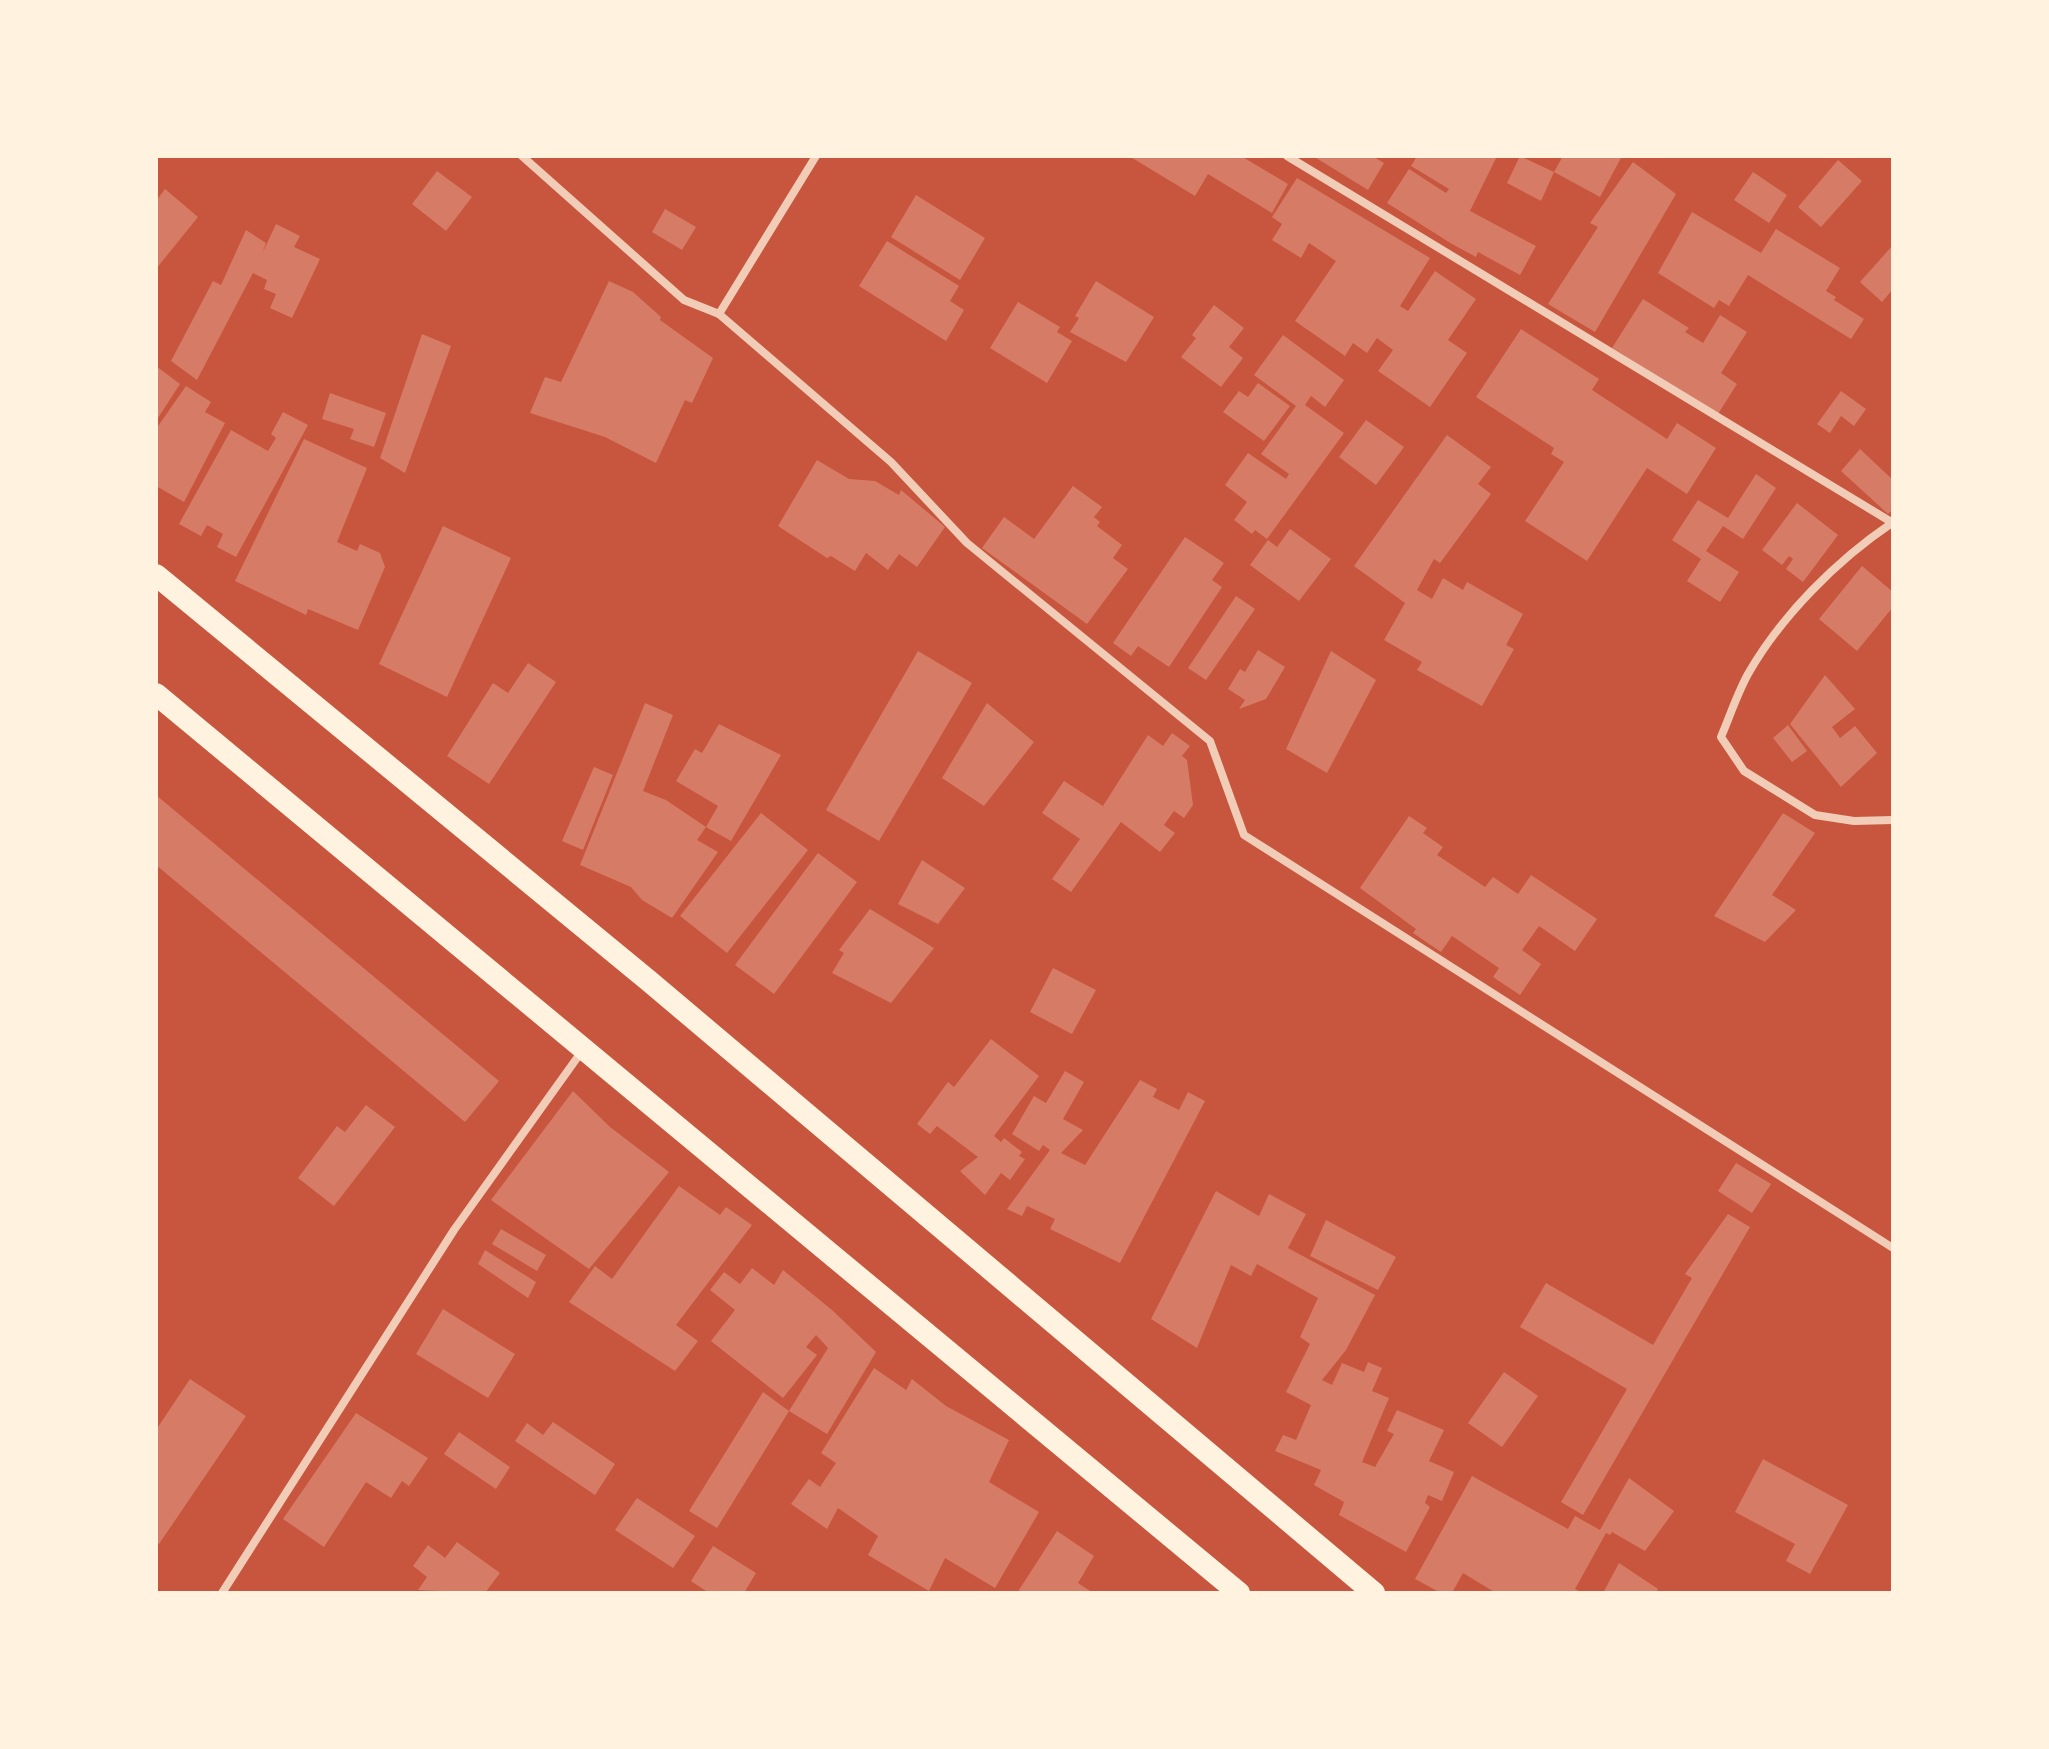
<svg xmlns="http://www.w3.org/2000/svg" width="2049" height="1749" viewBox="0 0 2049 1749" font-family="'Asap Condensed',sans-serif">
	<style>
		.building { fill: #d67c66 }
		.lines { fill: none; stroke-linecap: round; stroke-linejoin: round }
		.minor { stroke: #f1ccb7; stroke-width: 8 }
		.trunk { stroke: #fff3e0; stroke-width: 22 }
	</style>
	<rect width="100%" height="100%" fill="#c8553d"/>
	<g class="building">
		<path d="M1129,156H1241L1288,184L1272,213L1208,174L1195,196Z"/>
		<path d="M1313,156H1372L1384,163L1368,190Z"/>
		<path d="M1417,156H1497L1470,211L1536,246L1520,275L1478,252L1476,257L1452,244L1387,203L1409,169L1446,193L1449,189L1411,166Z"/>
		<path d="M1520,156L1554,172L1541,201L1507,183Z"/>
		<path d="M1563,156H1622L1600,197L1554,172Z"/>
		<path d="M1838,160L1862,181L1821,227L1798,207Z"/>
		<path d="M1633,162L1676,194L1595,332L1548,304L1598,227L1590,223Z"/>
		<path d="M437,171L472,197L446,231L412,204Z"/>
		<path d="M1753,172L1787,195L1769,223L1734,200Z"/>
		<path d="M1297,178L1430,258L1400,306L1408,311L1435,271L1476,299L1448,340L1467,353L1430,407L1378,371L1393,350L1377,338L1367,353L1353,343L1345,356L1295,321L1336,261L1309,243L1301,258L1272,240L1282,224L1272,217Z"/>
		<path d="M165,189L198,217L156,269V201Z"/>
		<path d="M916,195L985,238L960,280L891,237Z"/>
		<path d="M665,209L696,227L682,250L652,232Z"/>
		<path d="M1692,212L1761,253L1776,229L1840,268L1826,291L1836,297L1834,300L1864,319L1851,339L1748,275L1729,306L1719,300L1714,308L1658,273Z"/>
		<path d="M276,224L300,236L294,247L320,259L292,318L270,308L276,294L264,289L267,280L253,273L197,380L171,361L213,281L221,285L246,230L266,243L262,254Z"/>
		<path d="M887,241L959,286L950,301L964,310L946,341L859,286Z"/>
		<path d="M1893,245V289L1882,302L1860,282Z"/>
		<path d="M609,281L633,292L661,317L660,320L713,358L692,403L685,400L656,463L605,437L530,413L545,377L561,382Z"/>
		<path d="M1096,281L1154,317L1126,362L1070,332L1079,318L1075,316Z"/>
		<path d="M1643,299L1689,328L1685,332L1703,343L1720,315L1747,332L1721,373L1737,384L1718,414L1612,348Z"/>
		<path d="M1018,302L1060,327L1057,332L1072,341L1047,383L990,348Z"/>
		<path d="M1214,305L1244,328L1229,347L1243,358L1221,387L1181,357L1196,338L1192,335Z"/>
		<path d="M1521,329L1599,379L1592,390L1667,439L1677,423L1716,448L1687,494L1647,468L1587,561L1525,521L1564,462L1551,454L1554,448L1476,397Z"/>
		<path d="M422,334L451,346L405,473L380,458Z"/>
		<path d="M1283,335L1344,380L1325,407L1311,396L1305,405L1344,433L1267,539L1255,530L1252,534L1234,520L1247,502L1225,485L1248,453L1286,479L1289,474L1261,454L1296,406L1254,375Z"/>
		<path d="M156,366L180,384L156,421Z"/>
		<path d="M1258,383L1290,406L1264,441L1223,412L1239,391L1248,397Z"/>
		<path d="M186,386L211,402L205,412L225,423L184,502L156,486V429Z"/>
		<path d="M1841,391L1866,409L1854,426L1841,416L1830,433L1817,424Z"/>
		<path d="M330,393L386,413L374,447L350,439L354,429L322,419Z"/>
		<path d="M283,412L308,425L236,557L217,547L223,534L207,525L201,536L179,524L231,430L268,451L276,438L271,434Z"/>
		<path d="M1366,420L1404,447L1376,485L1339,457Z"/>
		<path d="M1447,435L1491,467L1478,484L1491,494L1440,563L1434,559L1417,590L1432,599L1443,578L1463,590L1467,582L1523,614L1506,645L1514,649L1482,706L1417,670L1422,662L1384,640L1405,603L1354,566Z"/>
		<path d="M304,439L367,468L337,542L357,551L360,544L380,553L385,567L358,630L308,609L306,615L235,581Z"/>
		<path d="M1860,449L1893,480V509L1888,514L1841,471Z"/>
		<path d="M817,460L849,479L875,481L899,495L901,490L945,527L917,567L899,554L888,570L866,553L855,571L831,556L827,558L778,526Z"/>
		<path d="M1756,474L1776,488L1743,539L1723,526L1706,551L1739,572L1720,602L1687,581L1701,559L1672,540L1698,500L1728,518Z"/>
		<path d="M1073,486L1102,507L1094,517L1100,522L1097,526L1122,545L1113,558L1128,569L1087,624L982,548L1004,517L1034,539Z"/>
		<path d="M1797,503L1838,535L1803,582L1786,569L1793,559L1789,556L1782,565L1762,550Z"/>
		<path d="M443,526L511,558L447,697L379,664Z"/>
		<path d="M1290,529L1331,559L1299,601L1250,565L1268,540L1277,547Z"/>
		<path d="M1185,537L1224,563L1212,580L1222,587L1169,667L1138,646L1131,656L1113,643Z"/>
		<path d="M1862,566L1893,592V607L1857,651L1819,619Z"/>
		<path d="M1236,596L1255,609L1206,680L1188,668Z"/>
		<path d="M1258,650L1285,667L1266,699L1239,709L1245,700L1228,689L1240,669L1245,672Z"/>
		<path d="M918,651L972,683L879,841L826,810Z"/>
		<path d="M1331,651L1376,680L1327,773L1286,749Z"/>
		<path d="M528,663L556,682L489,784L447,756L493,683L508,693Z"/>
		<path d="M1825,675L1855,709L1832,727L1840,738L1855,726L1877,753L1841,787L1790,724Z"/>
		<path d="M645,703L673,715L643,791L666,800L706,827L697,840L718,852L672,918L642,900L631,887L580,865Z"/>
		<path d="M987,703L1034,742L984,806L942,778Z"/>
		<path d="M719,724L781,755L731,841L706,827L718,806L676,781L695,749L702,753Z"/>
		<path d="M1788,725L1807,751L1792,762L1773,738Z"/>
		<path d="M1172,733L1190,746L1182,756L1187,760L1193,805L1184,818L1174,811L1164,825L1175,833L1160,852L1121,822L1071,892L1052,879L1080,839L1042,813L1064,781L1103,806L1148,735L1163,746Z"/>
		<path d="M594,767L613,775L583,850L562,841Z"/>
		<path d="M156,795L499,1081L465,1122L156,865Z"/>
		<path d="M761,813L808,850L727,953L680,916Z"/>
		<path d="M1783,813L1815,833L1772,895L1796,910L1765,942L1714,916Z"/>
		<path d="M1409,816L1427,828L1423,833L1443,847L1437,855L1485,887L1493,877L1518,894L1531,875L1597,919L1575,951L1539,926L1522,950L1541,964L1520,995L1493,977L1499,968L1452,936L1441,952L1413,933L1416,929L1360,888Z"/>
		<path d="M818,853L857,882L774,994L735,965Z"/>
		<path d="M922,860L965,888L938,924L898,904Z"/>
		<path d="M870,909L934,948L891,1003L832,973L844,953L839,950Z"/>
		<path d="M1053,968L1096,990L1072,1034L1030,1012Z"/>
		<path d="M991,1039L1039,1076L994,1136L1001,1142L1004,1138L1022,1152L1019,1156L1025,1159L1010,1180L1001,1173L985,1195L960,1171L978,1157L937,1126L930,1134L917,1124L948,1082L954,1087Z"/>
		<path d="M1065,1071L1084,1082L1063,1119L1083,1130L1061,1153L1085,1165L1140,1080L1157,1089L1153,1097L1179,1110L1188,1092L1205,1101L1120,1263L1050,1229L1055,1219L1027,1206L1022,1216L1007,1209L1050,1150L1043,1145L1039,1151L1012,1134L1034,1096L1046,1103Z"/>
		<path d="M573,1091L610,1127L669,1172L589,1269L491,1200Z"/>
		<path d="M366,1105L395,1127L334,1206L298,1178L337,1126L345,1132Z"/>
		<path d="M1736,1163L1771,1184L1752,1213L1718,1191Z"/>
		<path d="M679,1186L720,1215L726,1207L752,1225L676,1325L698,1341L675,1371L569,1302L595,1266L612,1279Z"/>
		<path d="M1216,1191L1259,1216L1269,1194L1306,1214L1288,1248L1375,1295L1346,1350L1322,1380L1332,1385L1342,1363L1364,1372L1368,1362L1382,1368L1372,1391L1389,1398L1362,1462L1375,1467L1394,1434L1387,1431L1397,1410L1444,1430L1429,1461L1454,1472L1442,1501L1428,1495L1425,1503L1430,1507L1406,1552L1339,1515L1344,1502L1314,1485L1321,1470L1275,1451L1283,1435L1296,1440L1311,1405L1286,1392L1310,1344L1300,1337L1318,1298L1257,1264L1251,1276L1231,1265L1197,1348L1151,1319Z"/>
		<path d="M1728,1214L1750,1227L1583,1515L1561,1502L1627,1389L1520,1327L1546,1283L1653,1345L1692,1278L1685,1274Z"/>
		<path d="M1326,1220L1396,1257L1378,1290L1310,1256Z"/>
		<path d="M501,1229L546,1255L537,1271L492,1244Z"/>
		<path d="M485,1250L536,1282L528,1298L478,1264Z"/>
		<path d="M752,1268L774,1285L783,1270L832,1310L876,1352L827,1434L789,1411L828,1348L816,1335L806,1347L817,1355L783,1398L711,1341L735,1310L710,1290L724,1272L740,1284Z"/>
		<path d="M443,1309L515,1354L488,1398L416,1354Z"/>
		<path d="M874,1368L906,1390L912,1379L946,1406L1009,1440L989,1482L1039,1512L995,1588L945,1558L929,1591L868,1555L878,1536L838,1508L827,1529L791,1504L809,1479L820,1487L836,1463L821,1453Z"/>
		<path d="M1504,1372L1538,1396L1502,1447L1468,1423Z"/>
		<path d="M190,1379L246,1416L159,1544L156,1542V1430Z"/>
		<path d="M763,1392L789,1411L717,1528L689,1511Z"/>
		<path d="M356,1413L428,1458L409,1486L402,1481L391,1498L366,1482L324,1547L283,1519Z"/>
		<path d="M553,1422L615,1464L595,1495L515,1441L527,1423L543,1435Z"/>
		<path d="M459,1432L510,1467L496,1489L444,1454Z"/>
		<path d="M1763,1459L1848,1505L1810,1574L1786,1561L1795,1544L1735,1512Z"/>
		<path d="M1472,1476L1568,1529L1575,1516L1600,1530L1629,1478L1674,1511L1645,1551L1612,1532L1610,1535L1606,1533L1575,1589L1583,1593H1496L1463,1573L1452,1593H1441L1415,1579Z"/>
		<path d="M637,1498L695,1536L673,1568L615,1530Z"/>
		<path d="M1057,1531L1094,1556L1078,1583L1093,1593H1017Z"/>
		<path d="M457,1542L500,1573L485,1593L418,1590L427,1577L413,1566L428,1545L445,1558Z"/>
		<path d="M713,1546L756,1573L744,1593H709L691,1581Z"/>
		<path d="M1619,1563L1658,1589L1656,1593H1603Z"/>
	</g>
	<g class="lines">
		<g class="minor">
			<path d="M522,156L684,300L719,314L891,462L967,543L1210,741L1244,835L1893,1248"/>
			<path d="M1287,156L1893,523"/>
			<path d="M719,314L816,156"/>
			<path d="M1892,523C1837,560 1781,616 1748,674C1737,694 1730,716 1721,737L1744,771L1815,815L1854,821L1893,820"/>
			<path d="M222,1593L454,1230L582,1051"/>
		</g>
		<g class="trunk">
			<path d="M156,575L649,981L1374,1593"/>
			<path d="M156,694L1239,1593"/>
		</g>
	</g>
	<rect width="2049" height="1749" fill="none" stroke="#fff3e0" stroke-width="316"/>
</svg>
